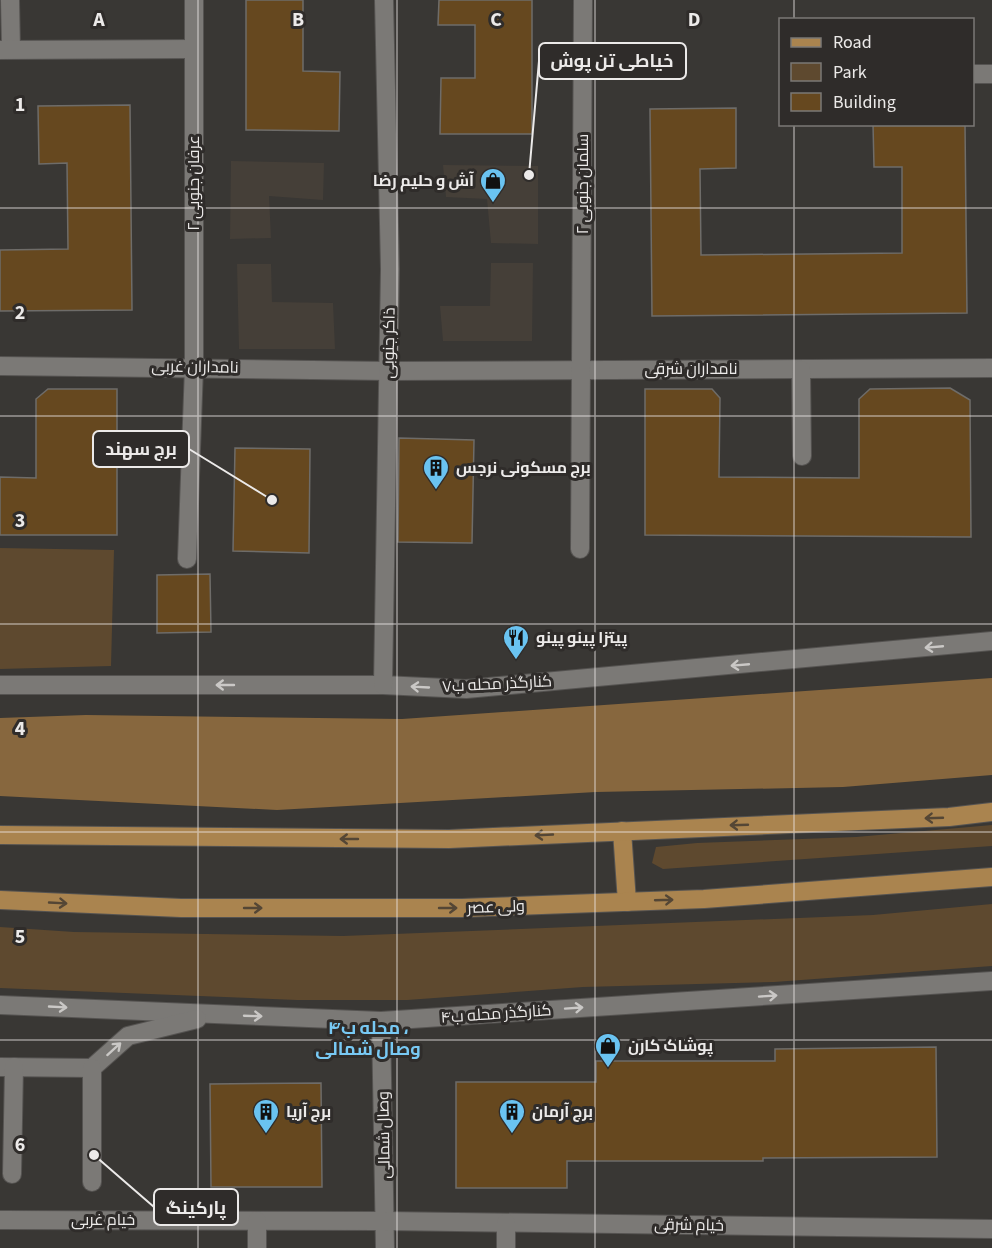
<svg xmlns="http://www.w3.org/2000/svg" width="992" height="1248" viewBox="0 0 992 1248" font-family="'Source Sans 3',Cairo,sans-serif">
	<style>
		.built { fill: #453f38 }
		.green { fill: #5e492f }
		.forest { fill: #87673e }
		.building { fill: #66481f; stroke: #6e6c69; stroke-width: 1.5 }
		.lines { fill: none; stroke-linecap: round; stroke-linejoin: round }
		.minor-casing { stroke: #555351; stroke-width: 20 }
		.major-casing { stroke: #555351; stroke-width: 20 }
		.minor { stroke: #7b7976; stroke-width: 18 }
		.major { stroke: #aa844f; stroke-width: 18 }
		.oneway { stroke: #cac8c6 }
		.oneway2 { stroke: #544635 }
		.grid { fill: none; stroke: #eceae9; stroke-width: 1.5; stroke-opacity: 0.55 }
		.labels { text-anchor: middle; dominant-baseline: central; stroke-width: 6; stroke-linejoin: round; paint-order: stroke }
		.poi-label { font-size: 16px; font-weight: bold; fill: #eceae9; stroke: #2f2c2a; text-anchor: start }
		.street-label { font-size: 16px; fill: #eceae9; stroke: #2f2c2a }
		.neighbourhood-label { font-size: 18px; font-weight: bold; fill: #78c9f4; stroke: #2f2c2a }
		.grid-label { font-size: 20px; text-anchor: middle; font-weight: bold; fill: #eceae9; stroke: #2f2c2a; stroke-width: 6; stroke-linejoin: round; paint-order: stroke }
		.leader { fill: none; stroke: #eceae9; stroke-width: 2 }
		.callout-dot { fill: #eceae9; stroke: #2f2c2a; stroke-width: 2 }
		.callout { fill: #2f2c2a; stroke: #eceae9; stroke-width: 2 }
		.callout-label { font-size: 18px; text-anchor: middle; font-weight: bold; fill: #eceae9 }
	</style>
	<rect width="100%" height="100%" fill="#393734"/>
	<g class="built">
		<path d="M231,161L324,163L323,200L269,196L271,238L230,239Z"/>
		<path d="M443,165L538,166V244L491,243L487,199L446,197Z"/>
		<path d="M491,263H533L532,341H443L440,306H490Z"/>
		<path d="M237,264H271L272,302L333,303L335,349H239Z"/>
	</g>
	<g class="green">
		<path d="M0,548L114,550L111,666L0,669Z"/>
		<path d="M992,825V846L663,869L652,863L656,847L697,843L856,837Z"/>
		<path d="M992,904V966L774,982L583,987L407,1000H297L0,988V927L74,932L343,936L873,915Z"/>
	</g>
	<path class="forest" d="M992,678V775L843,787L596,792L277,810L0,796V718L86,715L402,719Z"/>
	<g class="building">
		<path d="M246,0H303V71L340,72L339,131L246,130Z"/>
		<path d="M439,0H532V134H440L441,78H475V25H438Z"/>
		<path d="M130,105L132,310L0,311V250L68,249L67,163L39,164L38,106Z"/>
		<path d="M736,108V168L700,169L701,255L902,253V167H874L873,124H965L967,313L652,316L650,109Z"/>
		<path d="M950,388L970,400L971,537L645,535V389H712L720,398L719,477L859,478V399L870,389Z"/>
		<path d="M48,389H117V535H0V477L36,478V399Z"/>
		<path d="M399,438L474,440L472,543L398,542Z"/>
		<path d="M235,448L310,449L309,553L233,551Z"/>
		<path d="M210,574L211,632L157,633V575Z"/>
		<path d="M936,1047L937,1157L763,1158V1161H567V1188H456V1082H596V1061H775V1049Z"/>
		<path d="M321,1083L322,1187H211L210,1084Z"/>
	</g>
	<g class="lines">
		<defs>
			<g id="minor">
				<path d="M10,0L11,49"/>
				<path d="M0,50L194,49"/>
				<path d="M972,74H992"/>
				<path d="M0,366L389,371L992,368"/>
				<path d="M801,370L802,456"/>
				<path d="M580,549L583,0"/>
				<path d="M187,559L194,367V0"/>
				<path d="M0,685H383L466,689L992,641"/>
				<path d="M383,685L390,269L384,0"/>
				<path d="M0,1005L381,1021L992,981"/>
				<path d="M381,1021L385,1248"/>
				<path d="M0,1067L92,1068L128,1036L197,1019"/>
				<path d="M12,1174L14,1067"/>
				<path d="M92,1182V1068"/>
				<path d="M0,1220L385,1221L992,1229"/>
				<path d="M257,1248V1221"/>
				<path d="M506,1248V1223"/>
			</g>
			<g id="major">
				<path d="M622,831L627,902"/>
				<path d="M0,835L449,839L949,817L992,812"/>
				<path d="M0,900L181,908H462L704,899L992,877"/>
			</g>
		</defs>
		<use href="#minor" class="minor-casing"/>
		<use href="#major" class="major-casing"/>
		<use href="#minor" class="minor"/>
		<use href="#major" class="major"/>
	</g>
	<defs><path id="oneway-shaft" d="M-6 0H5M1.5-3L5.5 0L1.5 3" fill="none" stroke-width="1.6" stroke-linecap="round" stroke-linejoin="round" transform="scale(1.5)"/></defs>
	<g class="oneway">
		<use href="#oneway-shaft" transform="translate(934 647) rotate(175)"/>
		<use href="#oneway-shaft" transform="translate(740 665) rotate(175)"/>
		<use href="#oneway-shaft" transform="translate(225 685) rotate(180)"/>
		<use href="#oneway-shaft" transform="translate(420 687) rotate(-177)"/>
		<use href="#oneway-shaft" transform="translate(768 996) rotate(-4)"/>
		<use href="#oneway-shaft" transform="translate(58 1007) rotate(3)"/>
		<use href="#oneway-shaft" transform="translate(574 1008) rotate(-4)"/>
		<use href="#oneway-shaft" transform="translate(253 1016) rotate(2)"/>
		<use href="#oneway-shaft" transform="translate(114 1049) rotate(-42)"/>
	</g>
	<g class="oneway2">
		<use href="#oneway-shaft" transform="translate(934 818) rotate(178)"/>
		<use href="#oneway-shaft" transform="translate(739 825) rotate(178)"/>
		<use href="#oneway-shaft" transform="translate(544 835) rotate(177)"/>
		<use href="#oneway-shaft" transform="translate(349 839) rotate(-180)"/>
		<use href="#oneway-shaft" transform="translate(664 900) rotate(-2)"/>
		<use href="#oneway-shaft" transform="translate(58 903) rotate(3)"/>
		<use href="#oneway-shaft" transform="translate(253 908)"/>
		<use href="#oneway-shaft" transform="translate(448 908)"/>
	</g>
	<path class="grid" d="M198,0V1248M397,0V1248M595,0V1248M794,0V20M794,124V1248M0,208H992M0,416H992M0,624H992M0,832H992M0,1040H992"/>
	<defs>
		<symbol id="shop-pin" viewBox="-11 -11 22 30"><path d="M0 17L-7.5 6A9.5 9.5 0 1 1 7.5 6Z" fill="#6ac3f1" stroke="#2f2c2a"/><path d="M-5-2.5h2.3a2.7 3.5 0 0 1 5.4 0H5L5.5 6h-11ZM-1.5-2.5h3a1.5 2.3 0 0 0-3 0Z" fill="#111"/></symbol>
		<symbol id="building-pin" viewBox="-11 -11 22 30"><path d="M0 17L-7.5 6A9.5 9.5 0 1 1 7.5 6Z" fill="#6ac3f1" stroke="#2f2c2a"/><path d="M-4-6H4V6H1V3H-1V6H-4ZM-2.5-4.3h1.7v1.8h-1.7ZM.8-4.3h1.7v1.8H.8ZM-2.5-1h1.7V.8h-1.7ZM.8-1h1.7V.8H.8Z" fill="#111"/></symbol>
		<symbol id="restaurant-pin" viewBox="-11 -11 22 30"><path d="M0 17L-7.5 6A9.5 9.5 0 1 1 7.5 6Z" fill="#6ac3f1" stroke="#2f2c2a"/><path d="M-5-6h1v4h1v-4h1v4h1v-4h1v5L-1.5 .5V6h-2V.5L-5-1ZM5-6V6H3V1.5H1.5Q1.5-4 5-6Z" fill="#111"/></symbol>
	</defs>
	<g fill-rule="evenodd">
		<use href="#shop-pin" x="478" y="166" width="30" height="40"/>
		<use href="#building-pin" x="421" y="453" width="30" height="40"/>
		<use href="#restaurant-pin" x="501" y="623" width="30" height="40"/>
		<use href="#shop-pin" x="593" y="1031" width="30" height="40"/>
		<use href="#building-pin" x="251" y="1097" width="30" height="40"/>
		<use href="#building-pin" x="497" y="1097" width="30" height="40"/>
	</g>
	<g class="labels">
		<g class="poi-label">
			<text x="474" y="181" text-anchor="end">آش و حلیم رضا</text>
			<text x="456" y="468">برج مسکونی نرجس</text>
			<text x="536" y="638">پیتزا پینو پینو</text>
			<text x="628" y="1046">پوشاک کارن</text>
			<text x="286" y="1112">برج آریا</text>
			<text x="532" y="1112">برج آرمان</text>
		</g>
		<g class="street-label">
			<text transform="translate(194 183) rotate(-90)">عرفان جنوبی ۲</text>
			<text transform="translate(583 184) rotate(-90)">سلمان جنوبی ۲</text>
			<text transform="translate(389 343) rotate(-89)">ذاکر جنوبی</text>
			<text transform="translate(195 367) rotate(1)">نامداران غربی</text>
			<text x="691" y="369">نامداران شرقی</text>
			<text transform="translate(497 684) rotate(-3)">کنارگذر محله ب۷</text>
			<text transform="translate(496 907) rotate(-2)">ولی عصر</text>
			<text transform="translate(496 1014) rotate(-4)">کنارگذر محله ب۴</text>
			<text transform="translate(384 1135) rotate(-91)">وصال شمالی</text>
			<text x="103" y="1220">خیام غربی</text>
			<text transform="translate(689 1225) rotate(1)">خیام شرقی</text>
		</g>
		<g class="neighbourhood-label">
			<text x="368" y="1028">محله ب۴ ،<tspan x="368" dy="21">وصال شمالی</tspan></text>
		</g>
	</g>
	<g class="grid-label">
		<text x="99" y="26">A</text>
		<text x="298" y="26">B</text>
		<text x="496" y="26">C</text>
		<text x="694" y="26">D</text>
		<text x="20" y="111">1</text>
		<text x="20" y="319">2</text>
		<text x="20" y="527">3</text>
		<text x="20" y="735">4</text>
		<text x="20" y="943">5</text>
		<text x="20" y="1151">6</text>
	</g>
	<path class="leader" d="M529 175L539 61M272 500L189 449M94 1155L154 1207"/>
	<g class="callout-dot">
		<circle cx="529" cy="175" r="6"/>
		<circle cx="272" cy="500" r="6"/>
		<circle cx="94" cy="1155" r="6"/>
	</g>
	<g class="callout">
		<rect x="539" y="43" width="147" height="36" rx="6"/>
		<rect x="93" y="431" width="96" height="36" rx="6"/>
		<rect x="154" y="1189" width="84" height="36" rx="6"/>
	</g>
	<g class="callout-label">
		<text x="612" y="67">خیاطی تن پوش</text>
		<text x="141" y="455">برج سهند</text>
		<text x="196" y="1214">پارکینگ</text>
	</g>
	<rect x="779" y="18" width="195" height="108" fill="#2f2c2a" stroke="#7b7876" stroke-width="1.5"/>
	<rect x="791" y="38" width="30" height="9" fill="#aa844f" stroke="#7b7876" stroke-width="1.5"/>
	<text x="833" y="48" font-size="18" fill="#eceae9">Road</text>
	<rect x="791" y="63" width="30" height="18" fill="#5e492f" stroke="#7b7876" stroke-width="1.5"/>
	<text x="833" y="78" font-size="18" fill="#eceae9">Park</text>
	<rect x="791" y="93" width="30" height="18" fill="#66481f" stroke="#7b7876" stroke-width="1.5"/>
	<text x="833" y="108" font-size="18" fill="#eceae9">Building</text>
</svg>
